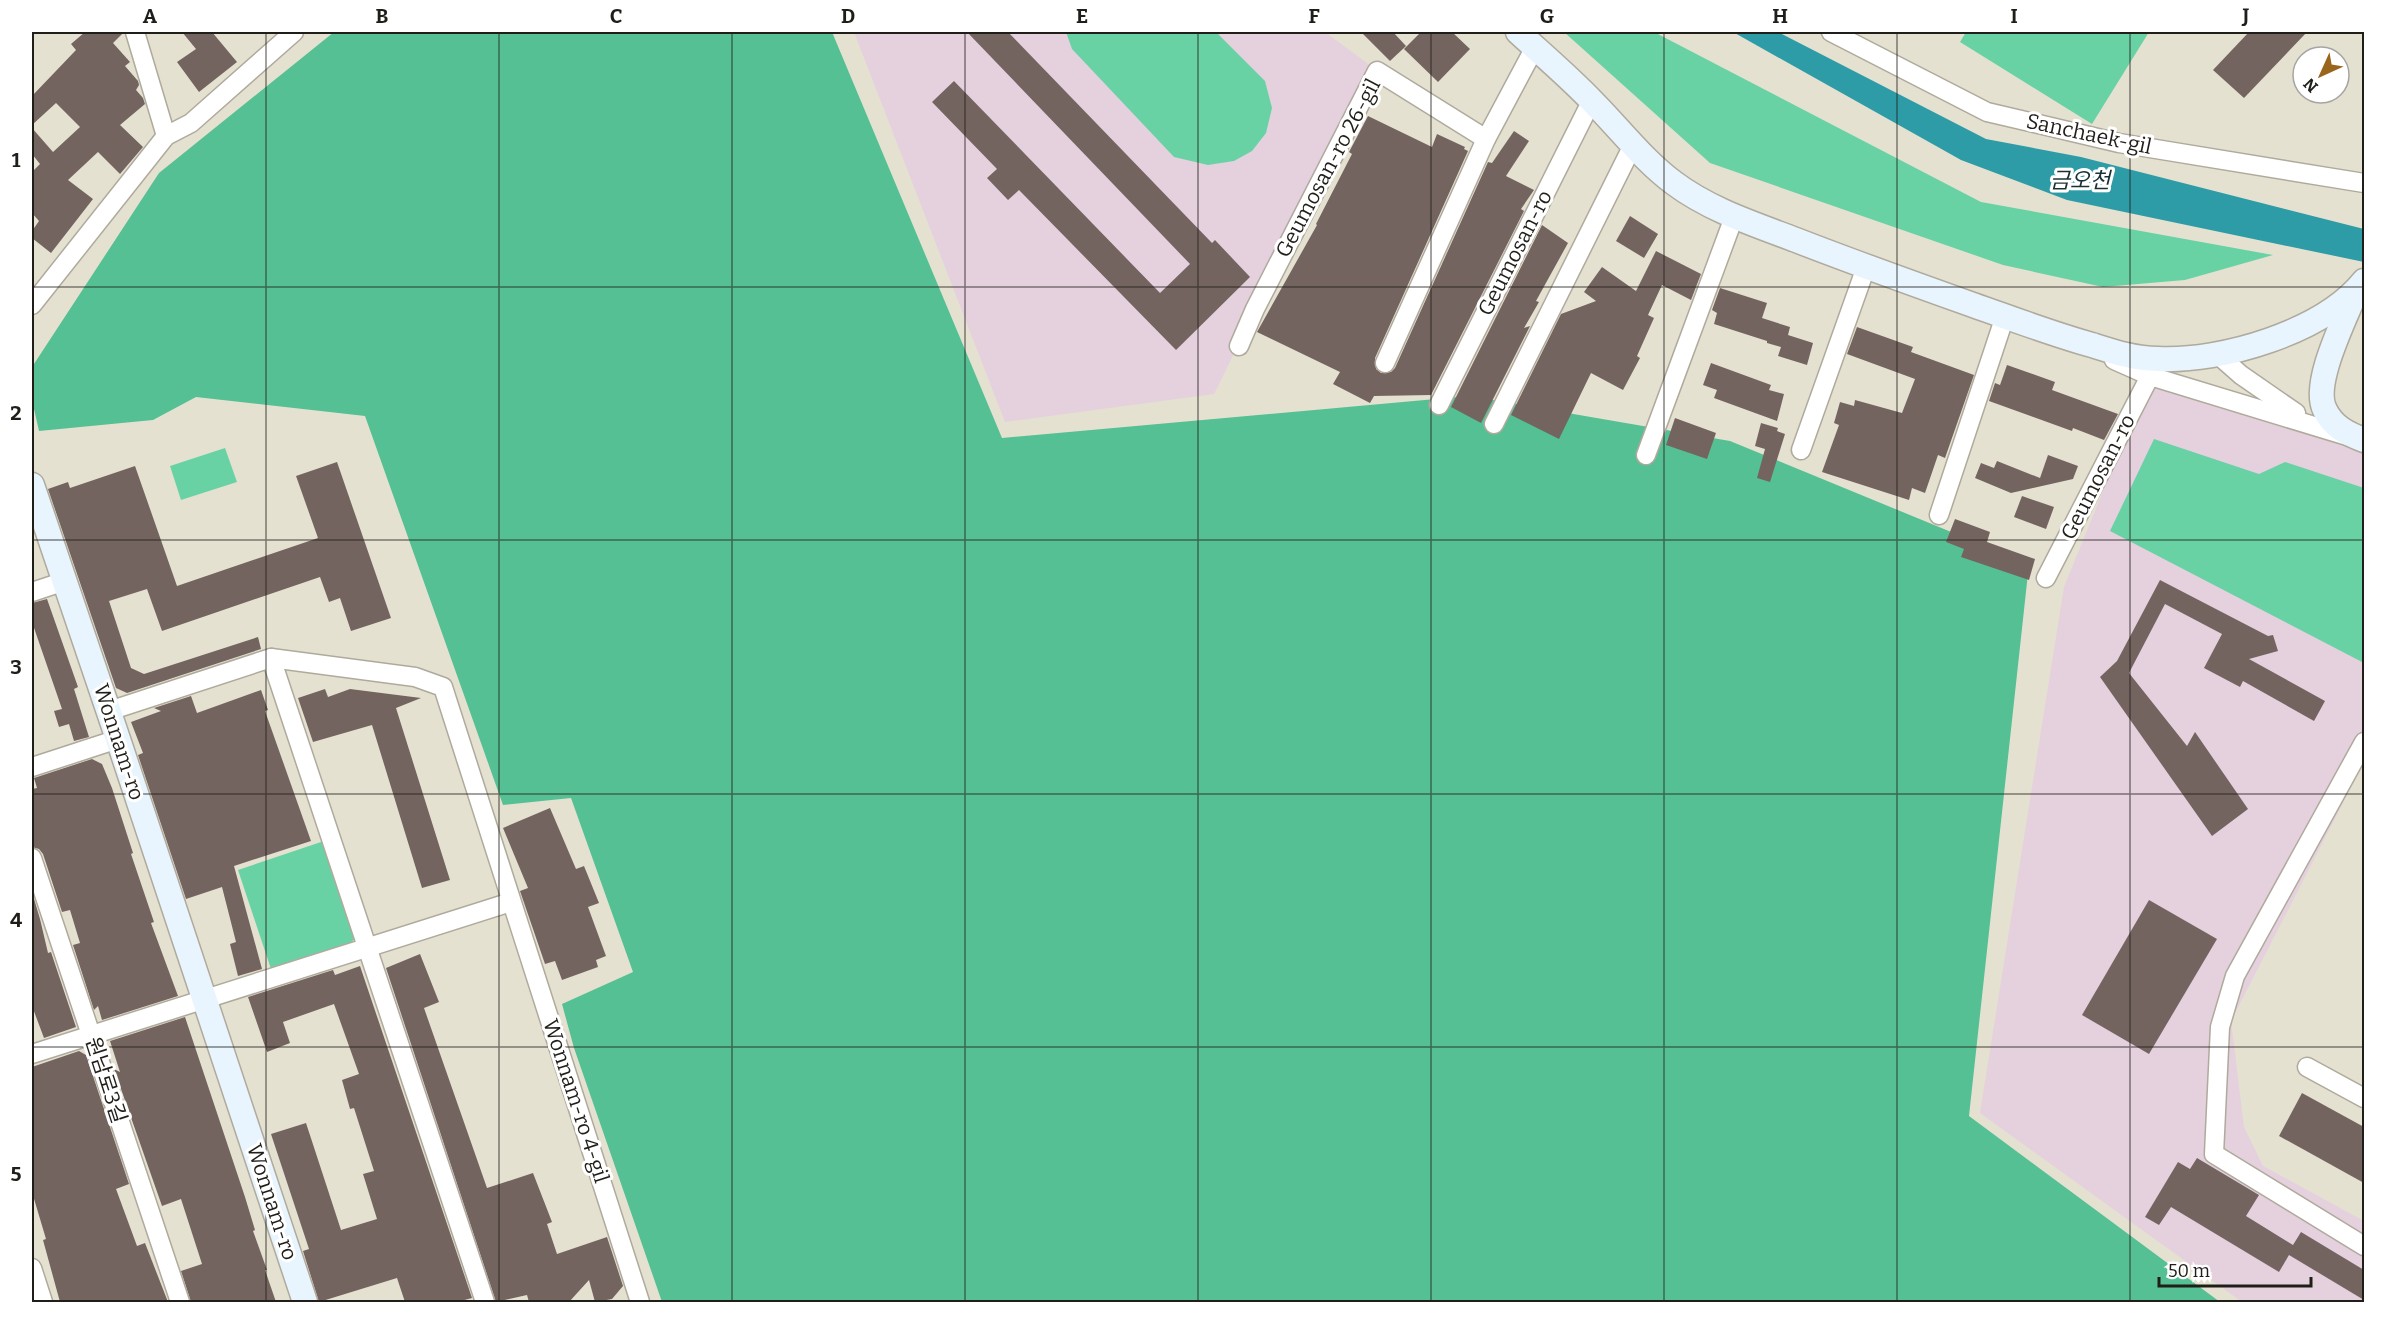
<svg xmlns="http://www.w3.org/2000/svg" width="2396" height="1334" viewBox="0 0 2396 1334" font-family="Bitter,'Noto Sans KR',serif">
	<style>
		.education { fill: #e5d0de }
		.green { fill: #69d2a4 }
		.forest { fill: #55c093 }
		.water { fill: #2e9ca7 }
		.building { fill: #746460 }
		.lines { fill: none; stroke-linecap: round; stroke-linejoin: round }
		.street-casing { stroke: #afaa9c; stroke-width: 21 }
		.secondary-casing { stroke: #afaa9c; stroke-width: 27 }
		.street { stroke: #fff; stroke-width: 18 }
		.secondary { stroke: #e8f5fe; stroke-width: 24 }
		.grid { fill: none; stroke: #201e19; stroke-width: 1.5; stroke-opacity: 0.55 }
		.labels { text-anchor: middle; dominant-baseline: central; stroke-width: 6; stroke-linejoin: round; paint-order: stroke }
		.street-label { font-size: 21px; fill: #201e19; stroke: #fff }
		.water-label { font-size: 22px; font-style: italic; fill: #193134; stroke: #fff }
		.neatline { fill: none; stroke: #201e19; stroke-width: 2 }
		.grid-label { font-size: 20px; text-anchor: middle; font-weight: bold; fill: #201e19 }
	</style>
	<rect width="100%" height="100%" fill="#e5e1d1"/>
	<g class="education">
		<path d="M854,32H1325L1375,69L1214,394L1005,422Z"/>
		<path d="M2150,376L2364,444V762L2231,1021L2244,1127L2263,1166L2364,1221V1302H2242L1980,1113L2064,587Z"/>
	</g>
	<g class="green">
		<path d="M1066,32H1216L1265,81L1272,108L1266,133L1252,151L1234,161L1208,165L1174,157L1072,49Z"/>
		<path d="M1564,32H1654L1981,202L2273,255L2185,280L2103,287L2003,265L1710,163Z"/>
		<path d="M1966,32H2149L2092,124L1960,42Z"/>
		<path d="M2154,439L2259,474L2285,462L2364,488V663L2110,531Z"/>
		<path d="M225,448L237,482L181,500L170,466Z"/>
		<path d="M324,841L357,937L339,953L273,975L238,870Z"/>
	</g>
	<path class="forest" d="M334,32H832L1002,438L1469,396L1730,441L2029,564L1969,1116L2220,1302H662L574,1048L562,1004L633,972L571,798L503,805L365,416L196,397L153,420L39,431L32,400V367L159,173Z"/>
	<path class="water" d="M1733,32H1778L1986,139L2081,157L2364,229V262L2067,200L1961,160Z"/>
	<g class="building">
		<path d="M85,32H124L113,43L130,62L125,66L138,81L139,85L136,90L143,98L145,104L120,125L143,147L120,174L98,152L68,180L93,199L51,253L32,238V231L39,221L32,213V172L40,164L32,154V128L53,152L80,127L56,103L32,125V96L76,50L71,44Z"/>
		<path d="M182,32H212L237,62L199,92L177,62L196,49Z"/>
		<path d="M967,32H1008L1212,243L1215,240L1250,277L1176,350L1019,190L1008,200L987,178L997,169L932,102L954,81L1160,293L1190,264Z"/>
		<path d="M1361,32H1393L1406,46L1390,61Z"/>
		<path d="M1421,32H1452L1470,49L1438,82L1404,49Z"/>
		<path d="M2249,32H2307L2244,98L2213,70Z"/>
		<path d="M1368,116L1432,147L1437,134L1465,147L1464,149L1468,151L1375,358L1376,369L1381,373L1391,372L1395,368L1488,162L1492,163L1514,131L1529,141L1506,176L1534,190L1521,209L1524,211L1431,395L1374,396L1370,403L1333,384L1340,372L1257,332L1317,225L1316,224L1352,154L1349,152Z"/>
		<path d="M1630,216L1658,234L1644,258L1616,241Z"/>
		<path d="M1542,225L1568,243L1536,301L1539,302L1524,328L1530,326L1481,423L1451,407Z"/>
		<path d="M1656,251L1701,274L1691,300L1662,285L1648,315L1654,318L1637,356L1640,358L1623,390L1591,373L1559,439L1511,415L1561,314L1596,301L1584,292L1602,267L1636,291Z"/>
		<path d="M1720,288L1767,303L1762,318L1790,327L1788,335L1813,343L1807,365L1778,356L1781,347L1767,343V341L1714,324L1717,313L1712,310Z"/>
		<path d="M1857,327L1913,347L1911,352L1974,375L1945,458L1938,455L1925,493L1912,488L1909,500L1822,472L1839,425L1834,423L1840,402L1854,406L1855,400L1902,413L1915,379L1847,354Z"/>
		<path d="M1711,363L1771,385L1769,390L1784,394L1777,421L1714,398L1717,390L1703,385Z"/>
		<path d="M2007,365L2055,382L2052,390L2118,414L2104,440L2073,428L2072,431L1989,401L1995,383L2000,385Z"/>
		<path d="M1675,418L1716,433L1707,459L1666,445Z"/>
		<path d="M1761,423L1778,428L1777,431L1785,434L1770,482L1757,478L1765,449L1755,446Z"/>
		<path d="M2048,455L2078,466L2073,479L2011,493L1975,478L1981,463L1994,468L1997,461L2040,478Z"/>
		<path d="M337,462L391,618L351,631L340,598L329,602L320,577L162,631L147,589L109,601L131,668L144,674L258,637L261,649L127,693L116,688L48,489L68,482L70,488L135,466L177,586L318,538L296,476Z"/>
		<path d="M2022,496L2054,507L2046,529L2014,517Z"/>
		<path d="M1955,519L1990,532L1987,542L2035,559L2029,580L1961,557L1964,549L1946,542Z"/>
		<path d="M2160,580L2268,636L2273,635L2278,651L2249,659L2325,701L2314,721L2243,681L2240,687L2204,668L2222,634L2165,604L2129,673L2187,746L2195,732L2248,809L2212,836L2100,677L2117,661Z"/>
		<path d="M47,599L78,687L74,689L89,737L74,741L69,724L59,727L54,711L62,709L32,622V603Z"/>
		<path d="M325,689L328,697L350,689L421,698L396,708L450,880L422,888L372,725L313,742L298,698Z"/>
		<path d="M261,690L268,710L265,711L311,841L234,866L262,969L238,976L230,944L236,942L222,887L186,899L138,755L143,753L131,722L161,711L154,708L191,696L197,713Z"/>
		<path d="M92,759L102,764L112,788L133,853L131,854L154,922L151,923L178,996L102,1020L98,1006L94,1010L73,945L80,943L70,910L62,912L43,854L39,849L32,847V789L37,788L34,778Z"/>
		<path d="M550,808L576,869L584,866L599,903L588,907L606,956L596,960L598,967L562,980L555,961L545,964L520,891L528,888L503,828Z"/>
		<path d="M32,892L40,919L48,953L51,952L76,1027L44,1038L32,1006Z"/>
		<path d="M2149,900L2217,939L2149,1054L2082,1015Z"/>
		<path d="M420,954L439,1002L424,1008L487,1188L533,1173L552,1222L547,1224L557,1254L607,1237L623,1286L612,1299L595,1302L589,1280L569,1302H529L527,1295L496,1302L386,968Z"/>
		<path d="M360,966L472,1298L457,1302H405L397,1278L319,1302L303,1251L309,1249L271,1134L306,1123L341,1230L377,1219L363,1174L374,1171L354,1108L350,1109L342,1080L359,1074L334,1004L283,1022L290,1043L267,1052L248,997L333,970L335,975Z"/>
		<path d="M185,1017L245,1197L255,1230L253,1231L267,1270H265L276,1302H191L181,1271L202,1264L181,1199L162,1206L114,1069L120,1072L110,1041Z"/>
		<path d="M79,1051L86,1055L129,1184L116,1189L137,1246L145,1243L168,1302H60L43,1240L46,1239L32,1192V1067Z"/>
		<path d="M2302,1093L2364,1127V1183L2279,1136Z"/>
		<path d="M2197,1158L2259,1195L2246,1216L2293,1245L2301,1232L2364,1270V1300L2289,1255L2279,1272L2171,1207L2159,1225L2145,1217L2178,1162L2190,1169Z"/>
	</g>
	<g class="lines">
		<defs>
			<g id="street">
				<path d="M135,32L166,136"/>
				<path d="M1831,32L1987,112L2119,143L2364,183"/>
				<path d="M32,305L166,136L191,123L294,32"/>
				<path d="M1239,346L1255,309L1377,71L1486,139"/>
				<path d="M2216,353L2241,375L2296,413"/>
				<path d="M2114,360L2150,376L2347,436"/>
				<path d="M1385,363L1486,139L1535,47"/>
				<path d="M1439,405L1592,100"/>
				<path d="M1494,424L1633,145"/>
				<path d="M1801,450L1866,267"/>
				<path d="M1646,455L1734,217"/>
				<path d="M1939,515L2005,316"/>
				<path d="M2046,578L2150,376"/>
				<path d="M32,592L65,581"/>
				<path d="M271,658L485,1302"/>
				<path d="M109,711L271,658L415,677L443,687L640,1302"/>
				<path d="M2364,742L2235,976L2220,1027L2214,1154L2364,1246"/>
				<path d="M32,767L118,739"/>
				<path d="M32,858L180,1302"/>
				<path d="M32,1054L511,902"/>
				<path d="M2307,1067L2364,1098"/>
				<path d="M32,1268L43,1302"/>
			</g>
			<g id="secondary">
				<path d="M1518,32C1543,55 1569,77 1592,101C1619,128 1643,160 1674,183C1710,210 1754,224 1796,240C1855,263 1914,284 1973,305C2013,319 2052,334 2092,345C2114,352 2135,359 2158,359C2222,362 2323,332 2364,281"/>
				<path d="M2356,291C2346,317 2311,384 2325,410C2333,427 2348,434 2364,440"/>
				<path d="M32,485L118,739L305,1302"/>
			</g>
		</defs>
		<use href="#street" class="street-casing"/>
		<use href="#secondary" class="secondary-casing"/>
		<use href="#street" class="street"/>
		<use href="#secondary" class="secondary"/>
	</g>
	<path class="grid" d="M266,32V1302M499,32V1302M732,32V1302M965,32V1302M1198,32V1302M1431,32V1302M1664,32V1302M1897,32V1302M2130,32V1302M32,287H2364M32,540H2364M32,794H2364M32,1047H2364"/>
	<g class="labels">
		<g class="street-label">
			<text transform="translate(2089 134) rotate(12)">Sanchaek-gil</text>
			<text transform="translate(1328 168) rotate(-62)">Geumosan-ro 26-gil</text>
			<text transform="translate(1515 253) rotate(-63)">Geumosan-ro</text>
			<text transform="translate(2098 477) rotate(-63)">Geumosan-ro</text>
			<text transform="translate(119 742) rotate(72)">Wonnam-ro</text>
			<text transform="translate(106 1080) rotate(72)">원남로3길</text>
			<text transform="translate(576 1101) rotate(72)">Wonnam-ro 4-gil</text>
			<text transform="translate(272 1202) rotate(72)">Wonnam-ro</text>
		</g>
		<g class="water-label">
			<text x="2080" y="180">금오천</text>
		</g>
	</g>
	<rect width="2396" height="1334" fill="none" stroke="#ffffff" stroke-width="66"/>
	<g transform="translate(2321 75) rotate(225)"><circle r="28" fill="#ffffff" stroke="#a6a5a3" stroke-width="1.5"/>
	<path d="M0-4.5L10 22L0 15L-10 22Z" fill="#99641c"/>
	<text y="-9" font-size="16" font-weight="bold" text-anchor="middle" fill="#201e19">N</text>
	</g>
	<path d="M2159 1277v9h152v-9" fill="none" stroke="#201e19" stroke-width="3"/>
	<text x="2168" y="1277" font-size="18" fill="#201e19" stroke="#ffffff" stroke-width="4.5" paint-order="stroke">50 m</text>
	<rect x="33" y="33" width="2330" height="1268" class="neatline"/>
	<g class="grid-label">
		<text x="150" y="23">A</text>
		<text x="382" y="23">B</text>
		<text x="616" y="23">C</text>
		<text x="848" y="23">D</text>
		<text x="1082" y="23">E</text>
		<text x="1314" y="23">F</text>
		<text x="1547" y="23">G</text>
		<text x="1780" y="23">H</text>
		<text x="2014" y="23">I</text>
		<text x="2246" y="23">J</text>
		<text x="16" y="167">1</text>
		<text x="16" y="420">2</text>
		<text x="16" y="674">3</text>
		<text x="16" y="927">4</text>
		<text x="16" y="1181">5</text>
	</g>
</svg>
